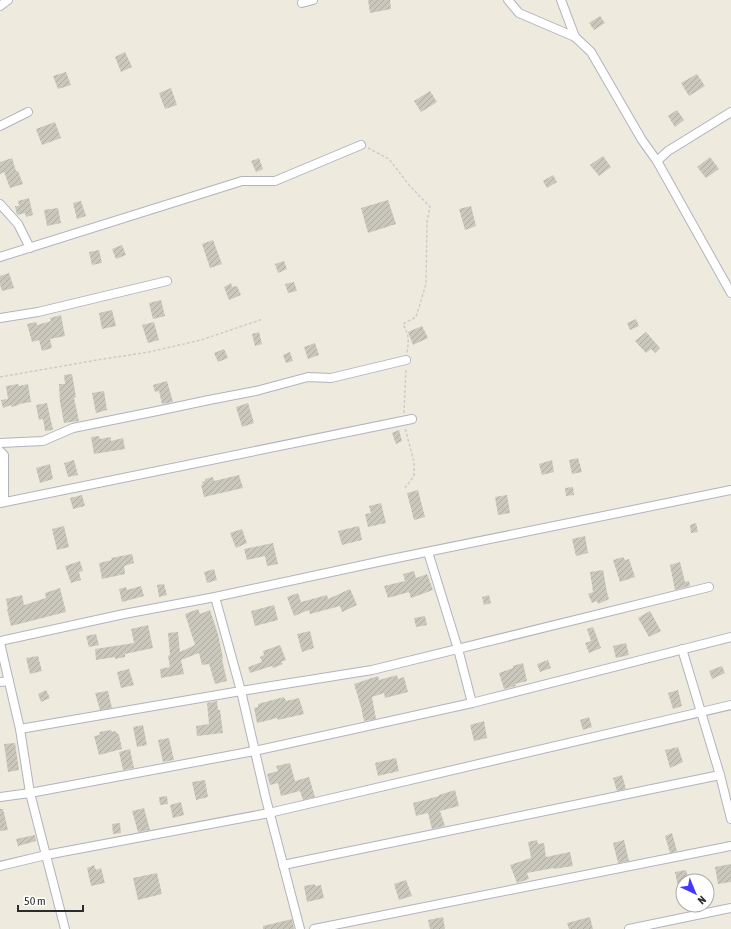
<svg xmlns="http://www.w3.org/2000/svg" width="731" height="929" viewBox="0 0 731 929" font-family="'Asap Condensed',sans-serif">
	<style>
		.building { fill: url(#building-hatch) }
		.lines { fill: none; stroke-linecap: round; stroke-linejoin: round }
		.street-casing { stroke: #b2b2c0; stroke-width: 10 }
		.path { stroke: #ccc; stroke-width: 1.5; stroke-dasharray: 3 2; stroke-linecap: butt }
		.street { stroke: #fff; stroke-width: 8 }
	</style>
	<defs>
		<pattern id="building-hatch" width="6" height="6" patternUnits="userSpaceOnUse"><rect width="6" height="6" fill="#cac7bd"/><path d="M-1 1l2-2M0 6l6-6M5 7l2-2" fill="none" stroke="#aeaba3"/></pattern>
	</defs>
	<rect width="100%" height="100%" fill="#eeebde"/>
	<g class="building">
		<path d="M368,0H390L391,9L370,13Z"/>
		<path d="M600,16L605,23L594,30L589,23Z"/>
		<path d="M125,52L132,67L121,72L115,57Z"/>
		<path d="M66,72L71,85L58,89L53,76Z"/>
		<path d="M697,74L705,86L689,96L681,83Z"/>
		<path d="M171,88L177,105L165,109L159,93Z"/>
		<path d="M430,91L437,102L421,112L414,101Z"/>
		<path d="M677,110L684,120L675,127L668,116Z"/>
		<path d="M55,122L61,138L42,145L36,129Z"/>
		<path d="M603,156L611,167L599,176L590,165Z"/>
		<path d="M710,157L719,169L706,178L697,167Z"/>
		<path d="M12,158L16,171H18L23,184L10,188L4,172L0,174V162Z"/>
		<path d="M259,158L263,169L256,172L251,161Z"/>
		<path d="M553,175L557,182L547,188L543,181Z"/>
		<path d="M29,198L33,215L26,217L25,213L17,215L15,206H19L18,201Z"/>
		<path d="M388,200L396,224L368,233L361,208Z"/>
		<path d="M81,201L86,216L77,219L73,203Z"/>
		<path d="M471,206L476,226L465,230L459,209Z"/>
		<path d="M58,208L61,223L47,226L44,210Z"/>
		<path d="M213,240L222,264L210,268L202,244Z"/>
		<path d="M122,245L126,255L116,259L112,249Z"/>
		<path d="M99,250L102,263L92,265L89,252Z"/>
		<path d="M284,261L287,269L278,273L275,264Z"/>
		<path d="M9,273L14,288L2,291L0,285V276Z"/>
		<path d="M294,282L297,291L288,293L285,284Z"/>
		<path d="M231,283L232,287L237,286L241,295L229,300L224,287Z"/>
		<path d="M161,300L165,316L153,319L149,303Z"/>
		<path d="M112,310L116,326L102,329L99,313Z"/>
		<path d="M61,315L65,336L50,339L52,348L42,351L39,340L32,342L27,324L36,322L37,325L51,321L50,318Z"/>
		<path d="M636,319L639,326L630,330L627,323Z"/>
		<path d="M154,322L159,340L148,343L142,325Z"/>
		<path d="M422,326L428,338L413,345L408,332Z"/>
		<path d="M259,332L262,344L255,346L252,334Z"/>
		<path d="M646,332L660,348L655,353L651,349L646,353L635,341Z"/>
		<path d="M315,343L319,355L308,359L304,347Z"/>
		<path d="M224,349L228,358L218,362L214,353Z"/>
		<path d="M290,352L293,361L286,363L283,355Z"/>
		<path d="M72,374L76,397L74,398L79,421L64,423L60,402L59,384H65L64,375Z"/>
		<path d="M167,381L173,402L162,404L159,391L155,392L153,385Z"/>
		<path d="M18,384L19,386L28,384L31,402L19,404V405L11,407V405L3,408L1,400L8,399L6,386Z"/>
		<path d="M104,391L107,410L96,413L92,393Z"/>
		<path d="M47,403L53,430L45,431L43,419L39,420L36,405Z"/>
		<path d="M248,403L254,423L242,427L236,407Z"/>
		<path d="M399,430L402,441L396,444L392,433Z"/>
		<path d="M99,436L100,439L111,437V441L123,438L125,449L94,454L91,437Z"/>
		<path d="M578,458L582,472L572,474L569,460Z"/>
		<path d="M74,460L78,475L68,477L64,463Z"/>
		<path d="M552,460L554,472L542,475L539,464Z"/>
		<path d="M50,464L53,479L40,483L36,468Z"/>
		<path d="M239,475L243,488L204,497L201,485H203L202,482L205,481V479L213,477L214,481Z"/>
		<path d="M573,487L574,495L566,496L565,488Z"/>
		<path d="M418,490L425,517L414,520L407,493Z"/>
		<path d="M82,495L85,506L73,509L70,498Z"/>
		<path d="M507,495L510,513L498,515L495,497Z"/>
		<path d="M381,503L386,523L368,527L365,514L371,513L369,506Z"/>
		<path d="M696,523L698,532L691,533L690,525Z"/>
		<path d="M64,526L69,547L57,550L52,529Z"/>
		<path d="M359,526L362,540L342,545L338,531Z"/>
		<path d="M242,529L247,543L236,548L230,533Z"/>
		<path d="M585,536L588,553L576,556L572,539Z"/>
		<path d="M273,543L278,564L267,566L265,556L247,560L244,549Z"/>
		<path d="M132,554L134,563L124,566L125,574L102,579L99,563L112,560L111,558Z"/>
		<path d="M623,557L625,560L629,559L635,577L620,582L613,560Z"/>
		<path d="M80,561L83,571L79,572L81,580L71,583L65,566Z"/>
		<path d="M680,562L685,582L689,581L690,586L675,590L670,565Z"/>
		<path d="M214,569L217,580L207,583L204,572Z"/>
		<path d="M603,570L607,592L609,599L598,604L597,601L592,603L588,594L593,592L590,572Z"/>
		<path d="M414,571L416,578L427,574L433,590L411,598L409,592L388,598L384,586L405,581L403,574Z"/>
		<path d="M164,584L167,595L159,597L157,585Z"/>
		<path d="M141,586L144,596L122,602L119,589L126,587L127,590Z"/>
		<path d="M60,588L66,612L11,626L7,609H8L6,599L22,595L24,605L46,598L45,593Z"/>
		<path d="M350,589L357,605L342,612L340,606L310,614L309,610L294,616L287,597L298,593L301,602L327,595L328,599Z"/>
		<path d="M489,595L491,603L484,605L482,597Z"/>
		<path d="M274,605L278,620L255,626L251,611Z"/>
		<path d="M198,609L200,614L210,610L218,634L223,658L222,659L227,681L215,684L209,664L202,665L199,653L181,660L184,674L161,678L160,669L170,667L168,656L170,655L168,633L178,632L180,652L195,645L185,614Z"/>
		<path d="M650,611L661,631L649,637L638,618Z"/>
		<path d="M425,616L427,625L416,627L414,618Z"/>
		<path d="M148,625L153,648L125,654V657L115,659V657L96,660L95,649L134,643L131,629Z"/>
		<path d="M593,627L601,648L589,653L585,643L591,641L587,629Z"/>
		<path d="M310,631L314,648L302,652L297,634Z"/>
		<path d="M96,634L99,645L89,647L86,636Z"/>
		<path d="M626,643L629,655L616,658L613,646Z"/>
		<path d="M280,645L286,660L281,662L283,664L273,668L272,666L250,673L248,667L262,662L260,657L264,655L263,651Z"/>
		<path d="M38,656L42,671L30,674L26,658Z"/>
		<path d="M548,660L551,668L540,672L537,664Z"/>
		<path d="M523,663L527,681L515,684L516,686L504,689L499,673L513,668V666Z"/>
		<path d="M722,666L725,673L712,679L709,671Z"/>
		<path d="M129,669L134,685L121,688L117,672Z"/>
		<path d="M397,675L398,679L404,677L408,692L385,698L384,693L372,697L376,719L364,721L361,707L354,684L378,676L379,680Z"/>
		<path d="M46,690L50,698L41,702L38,694Z"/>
		<path d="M678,690L682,706L673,709L668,693Z"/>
		<path d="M108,691L112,708L100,710L95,693Z"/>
		<path d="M284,697L286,701L299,698L304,714L278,720L277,718L257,723L254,708L258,707V704Z"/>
		<path d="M217,701L218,710H220L223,733L197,736L196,726L209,724L207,703Z"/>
		<path d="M589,717L592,727L583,730L580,720Z"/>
		<path d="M484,721L487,738L474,741L470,725Z"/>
		<path d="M143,725L147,745L137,747L133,727Z"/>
		<path d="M111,730L112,732L115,731L119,735L122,749L99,755L94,736L100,735L99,732Z"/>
		<path d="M169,738L174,760L163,762L158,740Z"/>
		<path d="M15,743L19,770L8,772L4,744Z"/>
		<path d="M678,747L683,762L670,768L665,750Z"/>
		<path d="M130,749L134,768L123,770L119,752Z"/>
		<path d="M396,758L399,771L378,776L375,763Z"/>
		<path d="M290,763L295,781L309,777L315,797L303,800L300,791L281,796L278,783L270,785L267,774L278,771L276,766Z"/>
		<path d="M622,775L626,789L617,791L613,778Z"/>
		<path d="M205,780L208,797L196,800L192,782Z"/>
		<path d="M455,790L459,806L440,811L445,826L432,829L428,813L416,816L413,803L439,796V795Z"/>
		<path d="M167,796L168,804L160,805L159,797Z"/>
		<path d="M181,802L184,815L173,818L170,805Z"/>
		<path d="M144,808L150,830L138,832L132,811Z"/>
		<path d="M0,809H3L8,830L0,831Z"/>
		<path d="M120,823L121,833L113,834L112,824Z"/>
		<path d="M672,833L677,851L670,853L665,836Z"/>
		<path d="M35,835L36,841L18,846L16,839Z"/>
		<path d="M537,840L538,844L544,843L546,857L570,852L573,866L554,869V868L527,873L529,879L517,883L510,865L531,858L528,842Z"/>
		<path d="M624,840L629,861L618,863L613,843Z"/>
		<path d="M731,864V882L718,884L715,867Z"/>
		<path d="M94,865L96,870L101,868L105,883L91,886L87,868Z"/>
		<path d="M686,870L689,881H683V896H680L675,872Z"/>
		<path d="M157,873L162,894L138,900L133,878Z"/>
		<path d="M406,880L412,896L399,900L394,884Z"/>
		<path d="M315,884V886L321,885L324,898L307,902L304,886Z"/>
		<path d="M443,917L445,929H430L428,920Z"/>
		<path d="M590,917L593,929H569L567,923Z"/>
		<path d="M292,919L294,929H263V926Z"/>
	</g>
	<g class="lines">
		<defs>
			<g id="street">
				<path d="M508,0L519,13L575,37"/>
				<path d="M561,0L575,37L591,52L642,140L657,161L731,293"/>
				<path d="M302,3L313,0"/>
				<path d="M0,6L8,0"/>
				<path d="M0,126L28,112"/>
				<path d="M657,161L668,151L731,112"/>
				<path d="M0,204L18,224L30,248"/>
				<path d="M0,257L242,181H275L361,145"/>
				<path d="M0,318L38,312L167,281"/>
				<path d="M0,443L43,441L73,428L157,411L209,400L256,391L308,377L331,378L406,360"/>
				<path d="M0,451L4,455V502"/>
				<path d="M0,503L412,419"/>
				<path d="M428,552L458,649L472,703"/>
				<path d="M215,597L241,691L266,799L300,929"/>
				<path d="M0,641L124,614L215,597L387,560L731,490"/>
				<path d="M0,643L20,729L30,793L65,929"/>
				<path d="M682,649L720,775L731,819"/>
				<path d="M0,682L9,681"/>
				<path d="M20,729L241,691L372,670L709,587"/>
				<path d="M0,797L30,793L254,751L472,703L731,637"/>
				<path d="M283,865L720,775"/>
				<path d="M0,866L46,855L269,813L731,705"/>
				<path d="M314,929L731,846"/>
				<path d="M629,929L731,908"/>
			</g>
		</defs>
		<use href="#street" class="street-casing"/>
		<g class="path">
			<path d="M368,148L389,159L409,185L430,207L427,222L426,284L416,317L403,324C409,335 409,340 407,353"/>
			<path d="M0,377L97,360L149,352L201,340L263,319"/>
			<path d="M404,413L406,368"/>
			<path d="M405,488L414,476V462L405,428"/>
		</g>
		<use href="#street" class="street"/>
	</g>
	<g transform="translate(695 893) rotate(136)"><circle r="19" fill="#ffffff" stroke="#ababab"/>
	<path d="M0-3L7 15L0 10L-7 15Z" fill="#403aff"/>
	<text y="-6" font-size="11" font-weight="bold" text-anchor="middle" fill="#2c2c2c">N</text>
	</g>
	<path d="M18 905v6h65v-6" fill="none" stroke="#2c2c2c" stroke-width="2"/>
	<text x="24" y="905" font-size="12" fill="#2c2c2c" stroke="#ffffff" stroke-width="3" paint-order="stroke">50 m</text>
</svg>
